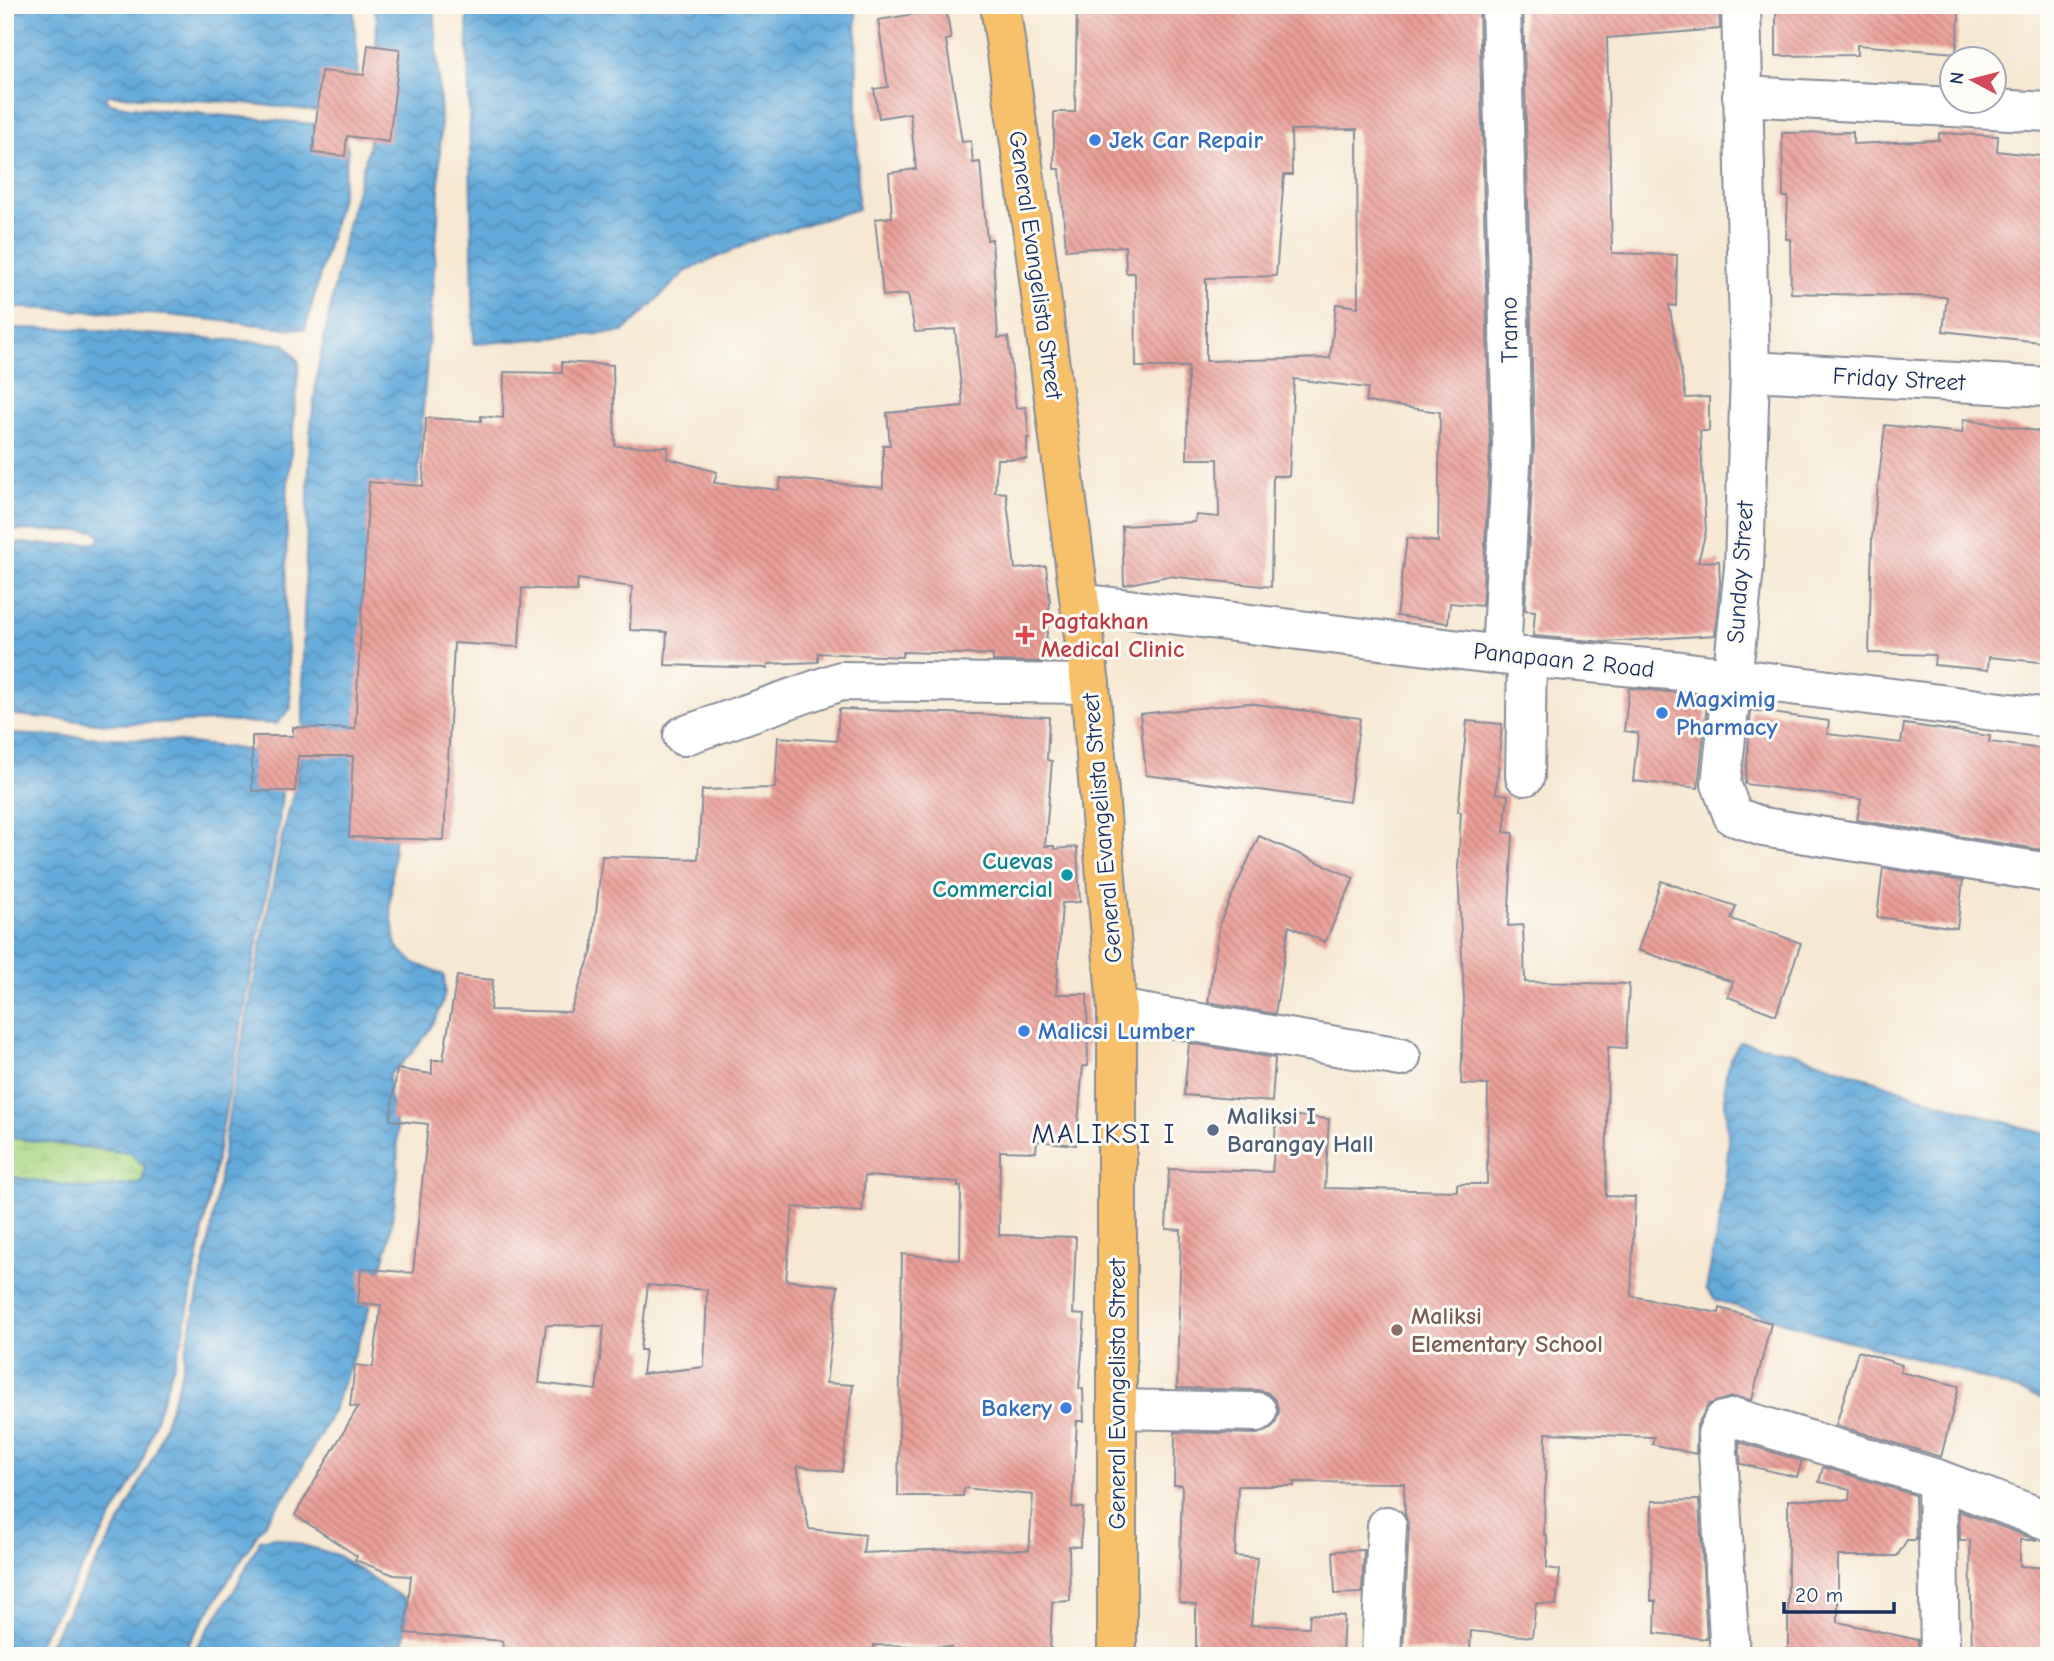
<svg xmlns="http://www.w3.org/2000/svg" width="2054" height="1661" viewBox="0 0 2054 1661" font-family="'Comic Neue',sans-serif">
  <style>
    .wetland { fill: url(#wetland-marsh); stroke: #628472; stroke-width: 2 }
    .water { fill: url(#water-waves); stroke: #406c9c; stroke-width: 2 }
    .building { fill: url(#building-back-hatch); fill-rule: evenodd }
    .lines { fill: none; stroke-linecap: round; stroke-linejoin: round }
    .minor-casing { stroke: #888c98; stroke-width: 42 }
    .major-casing { stroke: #888c98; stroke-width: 42 }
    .minor { stroke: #fff; stroke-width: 38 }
    .major { stroke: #f7c06b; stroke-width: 38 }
    .shop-dot { fill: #3f7fe0; stroke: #fdfcf7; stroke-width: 2.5 }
    .health-dot { fill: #e0444e; stroke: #fdfcf7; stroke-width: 2.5 }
    .culture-dot { fill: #0f9aa8; stroke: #fdfcf7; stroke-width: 2.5 }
    .service-dot { fill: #5c6f8a; stroke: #fdfcf7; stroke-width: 2.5 }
    .education-dot { fill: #8d6e63; stroke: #fdfcf7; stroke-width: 2.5 }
    .labels { text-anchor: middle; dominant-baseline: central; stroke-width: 6; stroke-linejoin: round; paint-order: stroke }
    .shop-label { font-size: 24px; font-weight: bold; fill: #366cbe; stroke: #fdfcf7; text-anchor: start }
    .street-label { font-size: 24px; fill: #1b2f5e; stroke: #fdfcf7 }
    .health-label { font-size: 24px; font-weight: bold; fill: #be3a42; stroke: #fdfcf7; text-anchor: start }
    .culture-label { font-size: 24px; font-weight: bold; fill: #0d838f; stroke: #fdfcf7; text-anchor: end }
    .service-label { font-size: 24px; font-weight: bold; fill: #4e5e75; stroke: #fdfcf7; text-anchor: start }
    .education-label { font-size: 24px; font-weight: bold; fill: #785e54; stroke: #fdfcf7; text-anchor: start }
    .quarter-label { font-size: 28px; letter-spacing: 2px; fill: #1b2f5e; stroke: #fdfcf7 }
  </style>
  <defs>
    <pattern id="wetland-marsh" width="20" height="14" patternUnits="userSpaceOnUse" patternTransform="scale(1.75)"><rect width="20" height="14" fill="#aad885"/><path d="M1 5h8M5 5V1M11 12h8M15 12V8" fill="none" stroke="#92ba75"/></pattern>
    <pattern id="water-waves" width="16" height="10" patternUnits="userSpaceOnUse" patternTransform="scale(1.75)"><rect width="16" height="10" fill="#64aada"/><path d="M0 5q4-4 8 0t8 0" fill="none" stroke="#528bb4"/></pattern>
    <pattern id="building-back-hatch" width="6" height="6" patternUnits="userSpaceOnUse" patternTransform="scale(1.75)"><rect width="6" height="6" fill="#ea9f97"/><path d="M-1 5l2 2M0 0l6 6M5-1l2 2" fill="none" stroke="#bd827e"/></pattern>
  </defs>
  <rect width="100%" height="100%" fill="#fdfcf7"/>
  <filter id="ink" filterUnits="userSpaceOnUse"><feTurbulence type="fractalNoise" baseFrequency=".0143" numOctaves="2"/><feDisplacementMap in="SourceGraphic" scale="14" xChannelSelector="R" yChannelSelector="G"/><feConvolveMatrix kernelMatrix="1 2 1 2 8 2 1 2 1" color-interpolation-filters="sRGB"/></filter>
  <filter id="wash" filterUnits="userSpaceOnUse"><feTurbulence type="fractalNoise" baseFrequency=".00686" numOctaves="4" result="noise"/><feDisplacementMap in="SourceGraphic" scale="28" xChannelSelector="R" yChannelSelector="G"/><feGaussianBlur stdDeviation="1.57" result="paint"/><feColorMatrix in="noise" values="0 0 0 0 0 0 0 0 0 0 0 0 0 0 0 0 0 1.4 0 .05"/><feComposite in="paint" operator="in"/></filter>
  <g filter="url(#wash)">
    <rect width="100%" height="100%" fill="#f6e8d2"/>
    <!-- wetland -->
    <path class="wetland" d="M 5,1137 L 130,1153 L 145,1166 L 143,1183 L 90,1189 L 5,1176 Z"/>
    <!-- water -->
    <g class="water">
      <path d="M 5,5 L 353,5 L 358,68 L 355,102 L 344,114 L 244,103 L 108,95 L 105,99 L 109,103 L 130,107 L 336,126 L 343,134 L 348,150 L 341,197 L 305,330 L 168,315 L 5,307 Z"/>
      <path d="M 373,5 L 434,5 L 441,119 L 438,218 L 422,423 L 390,906 L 396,946 L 414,963 L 444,975 C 444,982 446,991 444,997 C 436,1028 412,1055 389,1075 L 389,1095 L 397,1130 L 398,1171 L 395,1199 L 388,1246 L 362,1332 L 333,1411 L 291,1488 L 259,1531 L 181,1656 L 42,1656 L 123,1517 L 156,1451 L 180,1378 L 210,1237 L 232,1095 L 282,837 L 296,782 L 303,741 L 303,647 L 310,434 L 318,368 L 347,226 L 368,149 L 375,94 L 377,18 Z"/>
      <path d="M 467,5 L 856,5 L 858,209 L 760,238 L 686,271 L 623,332 L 474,344 Z"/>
      <path d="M 5,328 L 76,329 L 285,344 L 299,362 L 287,495 L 286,615 L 291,708 L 276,724 L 221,721 L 110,724 L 5,714 L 5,542 L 49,545 L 97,543 L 101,536 L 95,531 L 5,530 Z"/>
      <path d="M 5,734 L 162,740 L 226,747 L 259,752 L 278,765 L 282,795 L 278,831 L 183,1337 L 139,1471 L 31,1656 L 5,1656 L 5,1176 L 90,1189 L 142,1183 L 145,1167 L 130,1153 L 5,1137 Z"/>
      <path d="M 1740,1042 L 1793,1052 L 1930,1100 L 2049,1135 L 2049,1401 L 1935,1363 L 1826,1335 L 1716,1300 L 1706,1289 C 1715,1244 1725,1197 1728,1151 C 1730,1111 1713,1078 1740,1042 Z"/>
      <path d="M 275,1537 L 337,1555 L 404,1599 L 409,1607 L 401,1656 L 190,1656 L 234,1591 L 260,1540 Z"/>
    </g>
    <g id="blocks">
      <!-- building -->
      <g class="building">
        <path d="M 1077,5 L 1479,5 L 1490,446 L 1482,606 L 1450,603 L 1448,623 L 1397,616 L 1407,538 L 1438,542 L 1440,412 L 1366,402 L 1368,388 L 1294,379 L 1289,476 L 1273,476 L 1271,587 L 1168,576 L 1124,585 L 1122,526 L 1195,522 L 1196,515 L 1219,517 L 1218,459 L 1187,459 L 1188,367 L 1136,367 L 1135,273 L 1126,273 L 1125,246 L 1066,250 L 1060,169 L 1054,169 L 1054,112 L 1075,112 ZM 1357,129 L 1358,307 L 1336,304 L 1330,358 L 1206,361 L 1206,278 L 1276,276 L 1284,175 L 1292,175 L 1291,130 Z"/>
        <path d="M 1523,5 L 1719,5 L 1720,29 L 1607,38 L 1612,253 L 1677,255 L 1676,306 L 1669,305 L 1686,398 L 1709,397 L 1709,431 L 1700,431 L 1706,531 L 1698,562 L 1719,561 L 1720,583 L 1715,635 L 1604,642 L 1533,636 L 1535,611 L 1525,610 L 1534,445 Z"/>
        <path d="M 1776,5 L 1960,5 L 1956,53 L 1857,45 L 1857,55 L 1776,56 Z"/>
        <path d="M 946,9 L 951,39 L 946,40 L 962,142 L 971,141 L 973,163 L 980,162 L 987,240 L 992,239 L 998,338 L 1008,337 L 1016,408 L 1026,407 L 1029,438 L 1027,438 L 1027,459 L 997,459 L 995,492 L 1006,493 L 1015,569 L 1046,566 L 1050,602 L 1044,662 L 993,661 L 993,655 L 903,652 L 902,657 L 818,653 L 818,662 L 768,664 L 768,668 L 665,665 L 667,632 L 630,630 L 632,587 L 578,579 L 577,591 L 522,588 L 519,647 L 454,643 L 444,840 L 349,837 L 353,756 L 298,756 L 295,791 L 252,791 L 252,736 L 293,736 L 293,727 L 355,729 L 369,482 L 423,486 L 426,418 L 481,421 L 481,416 L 503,418 L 504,372 L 562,373 L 562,362 L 613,365 L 615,446 L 668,447 L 667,458 L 717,472 L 714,483 L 779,490 L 781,478 L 883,488 L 883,445 L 890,445 L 887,413 L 963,406 L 955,329 L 915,332 L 908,294 L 883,296 L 875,219 L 892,217 L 889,173 L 916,169 L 910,113 L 879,118 L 874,89 L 888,87 L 878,20 Z"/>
        <path d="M 368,45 L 400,49 L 389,142 L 347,136 L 345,156 L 313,153 L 321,71 L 364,75 Z"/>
        <path d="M 1853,132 L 1853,144 L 1939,140 L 1939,133 L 1998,136 L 1997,151 L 2049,157 L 2049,343 L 1943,331 L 1947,297 L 1791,293 L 1790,239 L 1786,239 L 1788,197 L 1783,197 L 1782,133 Z"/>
        <path d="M 1964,419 L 2049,433 L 2049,663 L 1989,657 L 1988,670 L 1934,665 L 1935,655 L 1869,653 L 1872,538 L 1885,425 L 1962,433 Z"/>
        <path d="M 1629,688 L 1700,695 L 1699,703 L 1707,704 L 1698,788 L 1633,781 L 1638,733 L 1624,731 Z"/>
        <path d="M 1248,703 L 1360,718 L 1349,802 L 1146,775 L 1140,714 Z"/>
        <path d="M 839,709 L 1049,717 L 1047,760 L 1052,761 L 1045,846 L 1054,846 L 1054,849 L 1077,847 L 1080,902 L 1062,903 L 1056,994 L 1087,994 L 1088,1066 L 1083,1066 L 1076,1145 L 1037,1141 L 1036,1152 L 1000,1151 L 999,1235 L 1076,1237 L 1073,1314 L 1085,1315 L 1079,1389 L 1083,1389 L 1084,1421 L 1077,1421 L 1072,1507 L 1083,1508 L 1080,1547 L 1069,1546 L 1070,1601 L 1052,1602 L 1050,1656 L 950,1656 L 951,1647 L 874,1645 L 873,1656 L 669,1656 L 609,1651 L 609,1656 L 502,1656 L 503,1641 L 405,1633 L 411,1576 L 394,1575 L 355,1560 L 357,1556 L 295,1515 L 358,1407 L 350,1406 L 355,1365 L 373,1367 L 381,1305 L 358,1303 L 361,1268 L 413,1273 L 428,1124 L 390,1120 L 397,1069 L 432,1074 L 432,1060 L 443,1060 L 457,976 L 493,980 L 490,1010 L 570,1012 L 592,951 L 602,856 L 698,859 L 702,790 L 775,788 L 778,737 L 837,741 ZM 865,1176 L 958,1182 L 958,1187 L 961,1187 L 960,1260 L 902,1254 L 898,1496 L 963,1496 L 964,1488 L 1033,1495 L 1029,1550 L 952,1549 L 863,1553 L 865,1535 L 809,1529 L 797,1466 L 842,1472 L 853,1385 L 826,1383 L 838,1286 L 786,1280 L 793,1207 L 862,1212 ZM 648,1285 L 707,1290 L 704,1367 L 642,1374 L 645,1350 L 640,1350 ZM 546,1325 L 604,1326 L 596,1390 L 539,1383 Z"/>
        <path d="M 1751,710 L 1829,721 L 1827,734 L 1901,743 L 1904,724 L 1990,736 L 1989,742 L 2049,750 L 2049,851 L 1857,820 L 1861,799 L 1745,784 Z"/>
        <path d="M 1467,721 L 1502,724 L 1496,793 L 1508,795 L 1504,832 L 1513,833 L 1508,926 L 1523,925 L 1525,982 L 1629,984 L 1626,1048 L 1608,1047 L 1606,1196 L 1635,1197 L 1631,1296 L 1719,1313 L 1720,1308 L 1771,1323 L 1752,1400 L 1732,1397 L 1709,1404 L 1697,1425 L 1696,1454 L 1652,1444 L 1654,1437 L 1546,1433 L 1544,1535 L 1547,1535 L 1547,1568 L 1560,1570 L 1556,1605 L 1536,1603 L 1532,1637 L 1471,1631 L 1470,1651 L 1403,1650 L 1409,1527 L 1405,1514 L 1404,1483 L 1294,1482 L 1294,1486 L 1238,1486 L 1235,1556 L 1257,1558 L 1251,1625 L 1309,1627 L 1310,1614 L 1344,1616 L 1342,1656 L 1196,1656 L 1196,1605 L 1179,1602 L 1182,1485 L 1174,1485 L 1175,1432 L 1257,1434 L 1267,1431 L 1275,1424 L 1279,1412 L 1276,1401 L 1268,1393 L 1258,1390 L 1177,1388 L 1181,1230 L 1166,1229 L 1169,1169 L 1272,1172 L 1277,1114 L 1329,1119 L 1325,1188 L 1457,1191 L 1457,1184 L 1487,1184 L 1488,1085 L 1461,1084 L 1464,1000 L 1458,869 L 1461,812 L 1458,812 Z"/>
        <path d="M 1259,836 L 1354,878 L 1325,942 L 1289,926 L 1275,1014 L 1208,1002 L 1220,922 Z"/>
        <path d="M 1883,868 L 1963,881 L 1957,928 L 1877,917 Z"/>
        <path d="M 1661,881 L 1736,906 L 1731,919 L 1801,943 L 1776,1015 L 1728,997 L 1733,982 L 1638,950 Z"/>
        <path d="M 1189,1043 L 1275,1058 L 1272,1102 L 1184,1095 Z"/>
        <path d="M 1858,1351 L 1902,1365 L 1900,1372 L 1959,1386 L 1941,1457 L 1836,1425 Z"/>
        <path d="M 1739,1442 L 1802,1461 L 1797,1477 L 1741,1464 Z"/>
        <path d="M 1823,1467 L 1915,1495 L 1916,1540 L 1907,1540 L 1897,1556 L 1838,1556 L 1838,1622 L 1918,1640 L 1918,1656 L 1788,1656 L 1788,1500 L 1849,1500 L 1850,1489 L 1819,1482 Z"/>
        <path d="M 1699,1500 L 1707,1639 L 1655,1633 L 1656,1601 L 1651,1601 L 1652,1501 Z"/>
        <path d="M 1959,1511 L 2037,1540 L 2020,1540 L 2020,1566 L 2049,1568 L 2049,1656 L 1972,1656 L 1970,1540 L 1960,1540 Z"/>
        <path d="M 1364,1550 L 1362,1593 L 1335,1594 L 1333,1551 Z"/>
      </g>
    </g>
  </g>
  <g filter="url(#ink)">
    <use href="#blocks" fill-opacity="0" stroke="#888c98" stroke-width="2"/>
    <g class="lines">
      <defs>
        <g id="minor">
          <path d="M 1501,5 L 1512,446 L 1501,655"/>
          <path d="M 1741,5 L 1750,371 L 1744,568 L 1721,784 L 1733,816 L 1763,827 L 2049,873"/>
          <path d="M 1742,96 L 2049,112"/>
          <path d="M 1750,371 L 2049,387"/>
          <path d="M 1080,603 L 1501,655 L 1681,671 L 2049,718"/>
          <path d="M 683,736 L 841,681 L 1090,684"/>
          <path d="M 1525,776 L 1527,657"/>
          <path d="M 1117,1009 L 1401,1057"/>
          <path d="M 1117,1409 L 1257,1412"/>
          <path d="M 1937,1479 L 1940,1656"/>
          <path d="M 1381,1656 L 1387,1526"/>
          <path d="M 1730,1656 L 1717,1434 L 1723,1421 L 1736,1418 L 1937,1479 L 2049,1521"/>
        </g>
        <path id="major" d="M 1000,5 L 1036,255 L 1090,684 L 1117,1009 L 1117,1656"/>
      </defs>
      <!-- minor casing -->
      <use href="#minor" class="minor-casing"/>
      <!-- major casing -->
      <use href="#major" class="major-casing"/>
      <!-- minor -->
      <use href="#minor" class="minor"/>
      <!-- major -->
      <use href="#major" class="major"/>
    </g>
  </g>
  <!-- markers -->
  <g class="shop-dot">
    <circle cx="1095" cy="140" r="7"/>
    <circle cx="1662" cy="713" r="7"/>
    <circle cx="1024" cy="1031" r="7"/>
    <circle cx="1066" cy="1408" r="7"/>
  </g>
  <path class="health-dot" d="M1021.5 624.5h7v7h7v7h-7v7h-7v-7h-7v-7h7z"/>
  <circle class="culture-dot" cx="1067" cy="875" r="7"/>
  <circle class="service-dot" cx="1213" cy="1130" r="7"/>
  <circle class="education-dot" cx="1397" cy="1330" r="7"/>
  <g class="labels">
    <!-- shop labels -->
    <g class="shop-label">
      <text x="1109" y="140">Jek Car Repair</text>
      <text x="1676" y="699">Magximig<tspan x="1676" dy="28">Pharmacy</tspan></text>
      <text x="1038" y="1031">Malicsi Lumber</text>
      <text x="1052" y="1408" text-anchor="end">Bakery</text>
    </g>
    <!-- street labels -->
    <g class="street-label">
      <text transform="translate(1036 265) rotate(82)">General Evangelista Street</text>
      <text transform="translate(1509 330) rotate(-91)">Tramo</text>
      <text transform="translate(1899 379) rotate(3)">Friday Street</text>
      <text transform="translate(1740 572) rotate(-86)">Sunday Street</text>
      <text transform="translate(1564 660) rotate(6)">Panapaan 2 Road</text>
      <text transform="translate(1102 828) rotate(-95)">General Evangelista Street</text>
      <text transform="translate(1117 1394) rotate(-90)">General Evangelista Street</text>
    </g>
    <!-- health labels -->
    <g class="health-label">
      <text x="1041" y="621">Pagtakhan<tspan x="1041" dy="28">Medical Clinic</tspan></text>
    </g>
    <!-- culture labels -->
    <g class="culture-label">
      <text x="1053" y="861">Cuevas<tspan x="1053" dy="28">Commercial</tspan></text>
    </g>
    <!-- service labels -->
    <g class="service-label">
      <text x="1227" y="1116">Maliksi I<tspan x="1227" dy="28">Barangay Hall</tspan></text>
    </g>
    <!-- education labels -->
    <g class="education-label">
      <text x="1411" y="1316">Maliksi<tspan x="1411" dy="28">Elementary School</tspan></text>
    </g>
    <!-- quarter labels -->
    <g class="quarter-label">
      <text x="1104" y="1134">MALIKSI I</text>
    </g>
  </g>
  <!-- margin -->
  <rect width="2054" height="1661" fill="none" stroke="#fdfcf7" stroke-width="28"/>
  <!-- north arrow -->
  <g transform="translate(1973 80) rotate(277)"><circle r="33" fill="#fdfcf7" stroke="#a3aaba" stroke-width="2"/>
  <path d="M0-5L12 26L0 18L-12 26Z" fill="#d1495b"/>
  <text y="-10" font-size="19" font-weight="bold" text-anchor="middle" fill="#1b2f5e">N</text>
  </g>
  <!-- scale -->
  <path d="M1784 1602v10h110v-10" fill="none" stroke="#1b2f5e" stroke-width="3.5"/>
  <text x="1795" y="1602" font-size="21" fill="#1b2f5e" stroke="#fdfcf7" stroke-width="5" paint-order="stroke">20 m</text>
</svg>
